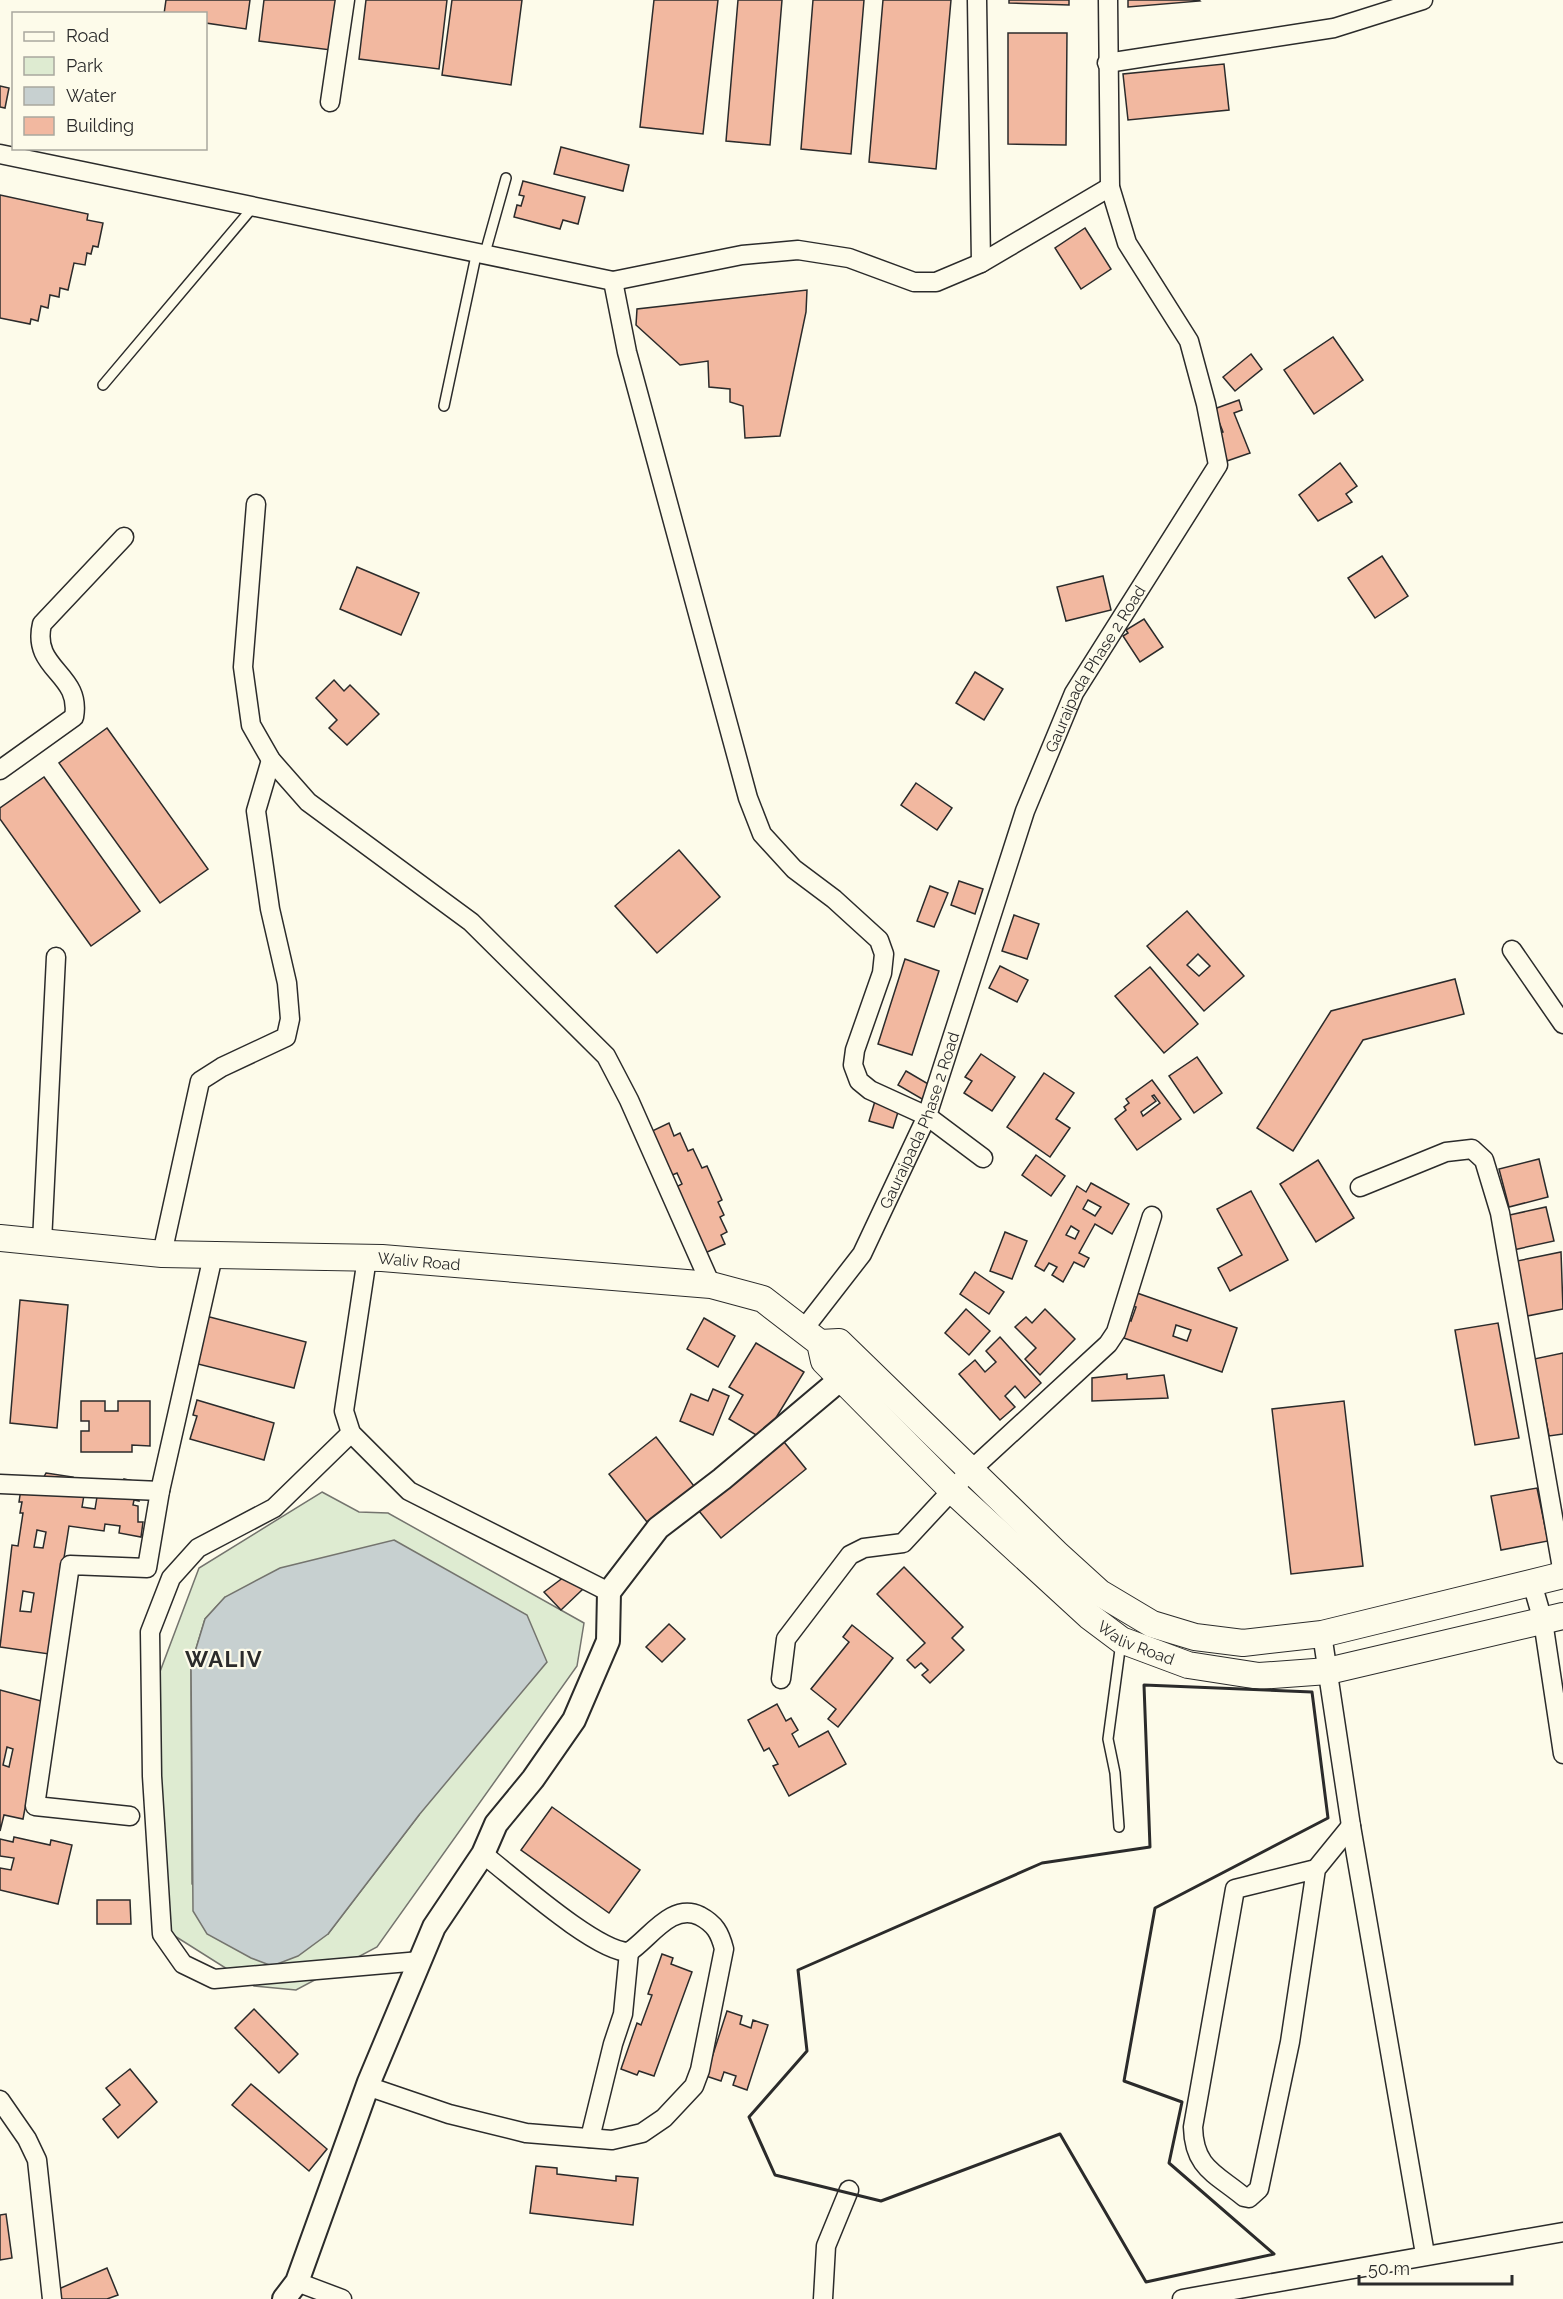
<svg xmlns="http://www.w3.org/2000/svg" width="1563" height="2299" viewBox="0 0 1563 2299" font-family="Raleway,sans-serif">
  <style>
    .green { fill: #deebd1; stroke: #74746e; stroke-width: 1.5; fill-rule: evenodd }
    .water { fill: #c7d0d0; stroke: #74746e; stroke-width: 1.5 }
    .building { fill: #f2b8a0; stroke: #2b2b2b; stroke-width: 1.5; fill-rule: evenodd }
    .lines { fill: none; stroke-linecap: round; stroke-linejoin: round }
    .service-casing { stroke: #2b2b2b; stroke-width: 12 }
    .minor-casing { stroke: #2b2b2b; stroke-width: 21 }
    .tertiary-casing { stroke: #2b2b2b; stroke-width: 26 }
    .secondary-casing { stroke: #2b2b2b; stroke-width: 28 }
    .service { stroke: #fdfbea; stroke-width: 9 }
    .minor { stroke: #fdfbea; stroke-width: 18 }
    .tertiary { stroke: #fdfbea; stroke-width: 22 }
    .secondary { stroke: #fdfbea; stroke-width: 26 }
    .wall { stroke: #2b2b2b; stroke-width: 3 }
    .labels { text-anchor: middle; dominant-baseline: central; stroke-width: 4.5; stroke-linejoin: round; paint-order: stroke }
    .street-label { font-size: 16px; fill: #2b2b2b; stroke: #fdfbea }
    .district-label { font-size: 22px; font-weight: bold; letter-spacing: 1.5px; fill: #2b2b2b; stroke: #fdfbea }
  </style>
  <rect width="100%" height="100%" fill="#fdfbea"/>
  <!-- green -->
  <path class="green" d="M 322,1492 L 359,1512 L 388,1513 L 584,1623 L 577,1666 L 377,1947 L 296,1990 L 254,1986 L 170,1933 L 159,1830 L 158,1677 L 199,1568 ZM 225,1597 L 419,1815 L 328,1934 L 192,1884 L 191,1665 L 205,1619 Z"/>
  <!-- water -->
  <path class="water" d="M 394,1540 L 527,1615 L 547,1662 L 419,1815 L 328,1934 L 298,1956 L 272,1966 L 251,1958 L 207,1934 L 193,1911 L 191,1665 L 205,1619 L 225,1597 L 280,1568 Z"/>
  <!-- building -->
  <g class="building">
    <path d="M 166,0 L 250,0 L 246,29 L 206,23 L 206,14 L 164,14 Z"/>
    <path d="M 264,0 L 337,0 L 331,50 L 259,41 Z"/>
    <path d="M 366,0 L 447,0 L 439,69 L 359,59 Z"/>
    <path d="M 452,0 L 522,0 L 511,85 L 442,75 Z"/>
    <path d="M 654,0 L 718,0 L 703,134 L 640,127 Z"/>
    <path d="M 738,0 L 782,0 L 770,145 L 726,141 Z"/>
    <path d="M 813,0 L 864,0 L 851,154 L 801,149 Z"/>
    <path d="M 883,0 L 951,0 L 936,169 L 869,162 Z"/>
    <path d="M 1009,0 L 1069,0 L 1069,5 L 1009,3 Z"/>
    <path d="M 1128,0 L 1199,0 L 1200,1 L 1128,7 Z"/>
    <path d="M 1008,33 L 1067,33 L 1066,145 L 1008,144 Z"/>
    <path d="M 1224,64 L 1229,110 L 1128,120 L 1123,74 Z"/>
    <path d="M 0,86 L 9,88 L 5,108 L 0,107 Z"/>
    <path d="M 561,147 L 629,165 L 623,191 L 554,174 Z"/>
    <path d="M 523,181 L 585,197 L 578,224 L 563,220 L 560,229 L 514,217 L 517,205 L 521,206 L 524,196 L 519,195 Z"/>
    <path d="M 0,195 L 88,214 L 87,220 L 103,223 L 98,247 L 93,246 L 91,254 L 87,253 L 85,265 L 74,263 L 68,290 L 60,288 L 59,297 L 50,295 L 48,308 L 41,306 L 38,321 L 31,319 L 30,324 L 0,318 Z"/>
    <path d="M 1085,228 L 1111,269 L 1081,289 L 1055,248 Z"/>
    <path d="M 807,290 L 806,312 L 780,436 L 745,438 L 743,406 L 730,402 L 730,389 L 709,387 L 708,361 L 680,365 L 636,325 L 637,309 Z"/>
    <path d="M 1333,337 L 1363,380 L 1314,414 L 1284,370 Z"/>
    <path d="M 1251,354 L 1262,369 L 1235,391 L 1223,377 Z"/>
    <path d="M 1239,400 L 1242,410 L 1234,413 L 1250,453 L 1227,461 L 1219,433 L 1223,432 L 1214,409 Z"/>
    <path d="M 1340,463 L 1357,486 L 1346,494 L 1352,502 L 1318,521 L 1299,495 Z"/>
    <path d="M 1382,556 L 1408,596 L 1375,618 L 1348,578 Z"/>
    <path d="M 357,567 L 419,593 L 401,635 L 340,609 Z"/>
    <path d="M 1103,576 L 1111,610 L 1066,621 L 1057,587 Z"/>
    <path d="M 1144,619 L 1163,647 L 1140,662 L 1123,636 L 1128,633 L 1126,630 Z"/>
    <path d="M 975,672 L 1003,689 L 984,720 L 956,703 Z"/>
    <path d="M 334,680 L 344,691 L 350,685 L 379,714 L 347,745 L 329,728 L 337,720 L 316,698 Z"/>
    <path d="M 107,728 L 208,869 L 160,903 L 59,763 Z"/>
    <path d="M 44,777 L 140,911 L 91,946 L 0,819 L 0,808 Z"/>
    <path d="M 916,783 L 952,808 L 937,830 L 901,805 Z"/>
    <path d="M 679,850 L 720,897 L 657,953 L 615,906 Z"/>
    <path d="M 959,881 L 983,889 L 975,914 L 951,905 Z"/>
    <path d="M 930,886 L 948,893 L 934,927 L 917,921 Z"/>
    <path d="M 1187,911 L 1244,976 L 1204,1011 L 1147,946 ZM 1198,954 L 1210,966 L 1199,976 L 1187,965 Z"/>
    <path d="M 1014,915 L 1039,924 L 1027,959 L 1002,951 Z"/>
    <path d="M 905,959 L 939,971 L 912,1055 L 878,1044 Z"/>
    <path d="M 1000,966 L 1028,980 L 1017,1002 L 989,988 Z"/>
    <path d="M 1150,967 L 1198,1024 L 1164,1053 L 1115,996 Z"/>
    <path d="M 1455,979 L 1464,1014 L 1363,1040 L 1293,1151 L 1257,1128 L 1331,1011 Z"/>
    <path d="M 981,1054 L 1015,1077 L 992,1111 L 964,1093 L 972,1081 L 965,1077 Z"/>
    <path d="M 1197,1057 L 1222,1093 L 1194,1113 L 1169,1076 Z"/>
    <path d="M 906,1071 L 930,1085 L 922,1099 L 898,1085 Z"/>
    <path d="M 1044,1073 L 1074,1093 L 1056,1119 L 1070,1128 L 1050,1157 L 1007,1127 Z"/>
    <path d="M 1152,1080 L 1181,1119 L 1137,1150 L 1115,1119 L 1126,1110 L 1124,1107 L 1129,1103 L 1126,1099 ZM 1154,1095 L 1160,1103 L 1143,1116 L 1141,1112 L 1156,1101 L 1152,1096 Z"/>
    <path d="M 875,1101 L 899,1109 L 893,1128 L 869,1121 Z"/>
    <path d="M 669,1123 L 674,1136 L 680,1133 L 688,1151 L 693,1149 L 702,1168 L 707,1166 L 722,1200 L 718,1202 L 724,1215 L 720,1217 L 727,1232 L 721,1235 L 725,1244 L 705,1253 L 676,1187 L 682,1184 L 677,1173 L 670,1176 L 650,1132 Z"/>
    <path d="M 1036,1155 L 1065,1176 L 1051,1196 L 1022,1175 Z"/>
    <path d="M 1539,1159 L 1548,1197 L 1509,1207 L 1499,1169 Z"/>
    <path d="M 1318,1160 L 1354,1218 L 1316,1242 L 1280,1184 Z"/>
    <path d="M 1091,1183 L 1129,1204 L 1112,1234 L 1095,1224 L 1079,1253 L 1089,1258 L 1084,1267 L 1074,1262 L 1063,1282 L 1052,1275 L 1057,1267 L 1049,1263 L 1044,1271 L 1035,1266 L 1077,1186 L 1086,1192 ZM 1088,1200 L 1101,1207 L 1095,1216 L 1083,1209 ZM 1071,1226 L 1079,1231 L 1075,1239 L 1066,1235 Z"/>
    <path d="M 1251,1191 L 1288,1260 L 1230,1291 L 1218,1268 L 1242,1255 L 1217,1209 Z"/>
    <path d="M 1546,1207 L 1554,1241 L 1513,1250 L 1505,1216 Z"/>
    <path d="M 1005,1232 L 1027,1241 L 1012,1279 L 990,1271 Z"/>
    <path d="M 1561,1252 L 1563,1309 L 1527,1316 L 1517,1261 Z"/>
    <path d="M 975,1272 L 1004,1292 L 989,1314 L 960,1294 Z"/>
    <path d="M 1137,1293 L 1237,1328 L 1222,1372 L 1121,1337 L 1128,1319 L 1131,1321 L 1136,1307 L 1132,1306 ZM 1176,1325 L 1191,1330 L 1187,1341 L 1173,1336 Z"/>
    <path d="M 20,1300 L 68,1305 L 57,1428 L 10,1423 Z"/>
    <path d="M 966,1309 L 990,1331 L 969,1355 L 945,1333 Z"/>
    <path d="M 1045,1309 L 1075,1339 L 1040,1375 L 1025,1359 L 1036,1348 L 1015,1327 L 1026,1317 L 1032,1323 Z"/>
    <path d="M 202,1315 L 306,1342 L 294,1388 L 190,1362 Z"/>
    <path d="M 704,1318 L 735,1336 L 718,1367 L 687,1349 Z"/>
    <path d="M 1498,1323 L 1519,1438 L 1475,1445 L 1455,1330 Z"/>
    <path d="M 1000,1337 L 1041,1383 L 1025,1398 L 1015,1386 L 1005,1396 L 1015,1407 L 1000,1420 L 959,1374 L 975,1360 L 985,1372 L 996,1362 L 986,1351 Z"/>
    <path d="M 756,1343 L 804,1372 L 763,1439 L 729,1419 L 743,1395 L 729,1387 Z"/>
    <path d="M 1563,1353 L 1563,1434 L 1549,1436 L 1534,1359 Z"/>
    <path d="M 1127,1374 L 1127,1379 L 1164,1375 L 1168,1398 L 1092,1401 L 1092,1378 Z"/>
    <path d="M 713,1389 L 729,1396 L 713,1435 L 680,1421 L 691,1394 L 708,1401 Z"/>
    <path d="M 197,1400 L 274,1423 L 264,1460 L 190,1439 L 197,1416 L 193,1415 Z"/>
    <path d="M 81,1401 L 105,1401 L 105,1411 L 118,1411 L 118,1401 L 150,1401 L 150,1446 L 132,1445 L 132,1452 L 81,1452 L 81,1431 L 89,1431 L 89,1421 L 81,1421 Z"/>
    <path d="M 1344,1401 L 1363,1566 L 1291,1574 L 1272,1409 Z"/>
    <path d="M 656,1437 L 694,1486 L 647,1522 L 609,1474 Z"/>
    <path d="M 780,1437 L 806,1469 L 721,1538 L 695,1506 Z"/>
    <path d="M 46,1473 L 73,1477 L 71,1486 L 123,1487 L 124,1479 L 138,1482 L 139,1501 L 134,1500 L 133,1505 L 138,1506 L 138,1522 L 143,1522 L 141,1537 L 119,1533 L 120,1526 L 105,1524 L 104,1531 L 69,1526 L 49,1654 L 0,1647 L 12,1545 L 18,1546 L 23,1513 L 20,1513 L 22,1502 L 19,1502 L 22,1482 L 40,1484 ZM 84,1495 L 97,1497 L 95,1509 L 82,1507 ZM 37,1530 L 46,1532 L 43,1548 L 34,1547 ZM 23,1591 L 34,1593 L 31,1612 L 20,1611 Z"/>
    <path d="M 1537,1488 L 1548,1541 L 1501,1550 L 1491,1496 Z"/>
    <path d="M 904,1567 L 963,1627 L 952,1638 L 964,1650 L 930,1683 L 922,1675 L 928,1670 L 921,1663 L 915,1668 L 907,1660 L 925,1643 L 877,1594 Z"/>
    <path d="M 568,1574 L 583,1589 L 561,1610 L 544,1592 Z"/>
    <path d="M 669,1624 L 685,1639 L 662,1662 L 646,1647 Z"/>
    <path d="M 852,1625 L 893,1658 L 838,1727 L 828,1719 L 836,1709 L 811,1689 L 849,1642 L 843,1637 Z"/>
    <path d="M 0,1690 L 45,1702 L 23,1819 L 4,1815 L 0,1831 ZM 7,1747 L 13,1749 L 9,1767 L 3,1765 Z"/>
    <path d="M 777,1704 L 786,1721 L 791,1718 L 798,1730 L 792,1734 L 799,1747 L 828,1731 L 846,1764 L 789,1796 L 773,1766 L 778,1764 L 769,1748 L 764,1751 L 748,1720 Z"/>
    <path d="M 552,1807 L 640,1870 L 609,1913 L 521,1850 Z"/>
    <path d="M 14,1837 L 50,1845 L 51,1840 L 72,1845 L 58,1904 L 0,1890 L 0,1868 L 11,1870 L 14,1858 L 0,1856 L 0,1839 L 13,1842 Z"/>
    <path d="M 97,1900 L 130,1900 L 131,1924 L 97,1924 Z"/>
    <path d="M 662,1954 L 673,1958 L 671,1964 L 692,1972 L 654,2076 L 639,2071 L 637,2075 L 621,2069 L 637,2023 L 641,2025 L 652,1995 L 648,1994 Z"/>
    <path d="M 254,2009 L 298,2054 L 279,2073 L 235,2028 Z"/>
    <path d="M 727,2011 L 742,2016 L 740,2024 L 751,2028 L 753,2020 L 768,2025 L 747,2090 L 733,2085 L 736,2076 L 724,2072 L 721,2081 L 706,2076 Z"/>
    <path d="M 130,2069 L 157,2102 L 118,2138 L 103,2119 L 120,2105 L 106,2088 Z"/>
    <path d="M 251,2084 L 327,2149 L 309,2171 L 232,2105 Z"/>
    <path d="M 536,2166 L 557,2168 L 557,2174 L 616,2181 L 616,2176 L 638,2178 L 633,2225 L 530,2213 Z"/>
    <path d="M 6,2214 L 12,2258 L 0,2260 L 0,2215 Z"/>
    <path d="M 107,2268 L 118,2295 L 107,2299 L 57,2299 L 54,2291 Z"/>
  </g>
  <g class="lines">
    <defs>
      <g id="service">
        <path d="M 485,253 L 506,178"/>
        <path d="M 103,385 L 254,206"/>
        <path d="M 444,406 L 477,251"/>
        <path d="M 1119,1827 L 1115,1773 L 1108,1739 L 1121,1642"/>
      </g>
      <g id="minor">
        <path d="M 977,0 L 981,263"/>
        <path d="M 1107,63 L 1334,28 L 1423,0"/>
        <path d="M 330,102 L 345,0"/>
        <path d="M 0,154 L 613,281 L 742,255 L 798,250 L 849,258 L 914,282 L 936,282 L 981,263 L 1110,187"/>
        <path d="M 613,281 L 627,352 L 748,798 L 762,834 L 794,869 L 834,899 L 879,940 L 884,954 L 882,973 L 855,1050 L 853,1065 L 859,1081 L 870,1090 L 927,1116 L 983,1158"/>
        <path d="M 256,504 L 243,667 L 251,725 L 271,760 L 308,802 L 471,922 L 606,1056 L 629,1100 L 711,1285"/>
        <path d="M 0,770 L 74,717 C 82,673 31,670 42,624 L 124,537"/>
        <path d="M 1512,950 L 1563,1024"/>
        <path d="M 1360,1187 L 1446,1152 L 1472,1149 L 1484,1160 L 1500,1213 L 1563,1574"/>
        <path d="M 42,1242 L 56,957"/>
        <path d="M 162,1254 L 200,1081 L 222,1067 L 286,1037 L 290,1019 L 287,983 L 270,909 L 256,811 L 271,760"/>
        <path d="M 367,1258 L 344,1411 L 351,1433 L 409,1491 L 609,1592"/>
        <path id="s1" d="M 803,1330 L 862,1254 L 927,1116 L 1025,811 L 1074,693 L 1218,465 L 1206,404 L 1189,341 L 1127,243 L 1110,187 L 1108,0"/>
        <path d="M 351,1433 L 274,1508 L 198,1548 L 171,1578 L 150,1632 L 152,1776 L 162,1934 L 183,1964 L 214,1979 L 420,1961"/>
        <path d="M 0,1484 L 160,1491"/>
        <path d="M 1532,1583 L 1543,1621 L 1563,1754"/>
        <path d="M 1322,1634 L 1351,1826 L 1425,2254"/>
        <path d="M 781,1679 L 786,1639 L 850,1555 L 864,1548 L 903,1543 L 970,1471 L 1108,1344 L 1116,1332 L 1152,1216"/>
        <path d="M 130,1816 L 35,1806 L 70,1565 L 147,1568 L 160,1491 L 213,1256"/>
        <path d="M 1316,1869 L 1290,2042 L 1259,2189 L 1249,2198 L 1244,2197 C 1215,2173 1194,2168 1193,2127 L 1235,1889 L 1316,1869 L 1351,1826"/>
        <path d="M 367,2086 L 449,2114 L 526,2133 L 612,2140 L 642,2133 L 664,2118 L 694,2086 L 700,2070 L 724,1949 C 720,1933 715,1924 700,1916 C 672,1902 650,1938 629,1952 C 596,1952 513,1877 483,1854"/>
        <path d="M 0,2100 L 27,2139 L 37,2160 L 52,2299"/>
        <path d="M 590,2138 L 613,2044 L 623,2014 L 629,1952"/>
        <path d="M 297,2282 L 342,2299"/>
        <path d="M 823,2299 L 826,2246 L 849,2190"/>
        <path d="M 1182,2299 L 1563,2232"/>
      </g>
      <path id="tertiary" d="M 284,2299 L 297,2282 L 369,2082 L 434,1927 L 483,1854 L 496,1824 L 533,1779 L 574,1720 L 608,1641 L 609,1592 L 658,1528 L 722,1479 L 855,1367"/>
      <g id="secondary">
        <path id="s2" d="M 0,1238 L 162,1254 L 382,1258 L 711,1285 L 763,1299 L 820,1343 L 824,1361 L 954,1492 L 1089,1616 L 1121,1640 L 1188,1665 L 1259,1676 L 1328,1671 L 1563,1616"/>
        <path d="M 820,1343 L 839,1342 L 1056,1553 L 1100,1593 L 1152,1624 L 1195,1637 L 1243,1643 L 1322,1634 L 1563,1575"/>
      </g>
    </defs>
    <!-- service casing -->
    <use href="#service" class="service-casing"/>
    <!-- minor casing -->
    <use href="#minor" class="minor-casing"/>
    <!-- tertiary casing -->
    <use href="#tertiary" class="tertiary-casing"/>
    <!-- secondary casing -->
    <use href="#secondary" class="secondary-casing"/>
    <!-- service -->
    <use href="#service" class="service"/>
    <!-- minor -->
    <use href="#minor" class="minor"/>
    <!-- tertiary -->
    <use href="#tertiary" class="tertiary"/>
    <!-- secondary -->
    <use href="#secondary" class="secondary"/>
    <!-- wall -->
    <path class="wall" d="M 1144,1685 L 1312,1692 L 1328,1818 L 1155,1908 L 1124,2081 L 1182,2102 L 1169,2163 L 1274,2254 L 1146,2282 L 1060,2134 L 881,2201 L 775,2175 L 749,2117 L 807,2051 L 798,1970 L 1042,1863 L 1150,1847 Z"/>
  </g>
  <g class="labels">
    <!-- street labels -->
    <g class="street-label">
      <text stroke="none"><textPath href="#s1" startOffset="728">Gauraipada Phase 2 Road</textPath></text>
      <text stroke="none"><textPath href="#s1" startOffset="242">Gauraipada Phase 2 Road</textPath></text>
      <text stroke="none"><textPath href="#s2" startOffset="420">Waliv Road</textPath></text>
      <text stroke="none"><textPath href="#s2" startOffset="1280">Waliv Road</textPath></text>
    </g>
    <!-- district labels -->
    <g class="district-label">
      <text x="224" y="1659">WALIV</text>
    </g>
  </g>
  <!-- legend -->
  <rect x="12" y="12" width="195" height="138" fill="#fdfbea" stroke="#a9a89e" stroke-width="1.5"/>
  <rect x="24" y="32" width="30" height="9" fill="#fdfbea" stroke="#a9a89e" stroke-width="1.5"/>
  <text x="66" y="42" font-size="18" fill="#2b2b2b">Road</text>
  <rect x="24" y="57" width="30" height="18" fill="#deebd1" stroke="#a9a89e" stroke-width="1.5"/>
  <text x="66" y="72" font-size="18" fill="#2b2b2b">Park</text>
  <rect x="24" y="87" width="30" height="18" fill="#c7d0d0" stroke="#a9a89e" stroke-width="1.5"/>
  <text x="66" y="102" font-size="18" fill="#2b2b2b">Water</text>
  <rect x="24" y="117" width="30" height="18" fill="#f2b8a0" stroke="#a9a89e" stroke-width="1.5"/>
  <text x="66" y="132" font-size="18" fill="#2b2b2b">Building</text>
  <!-- scale -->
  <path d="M1359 2275v9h153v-9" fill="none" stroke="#2b2b2b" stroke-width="3"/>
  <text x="1368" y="2275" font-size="18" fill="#2b2b2b" stroke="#fdfbea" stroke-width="4.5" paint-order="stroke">50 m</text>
</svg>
